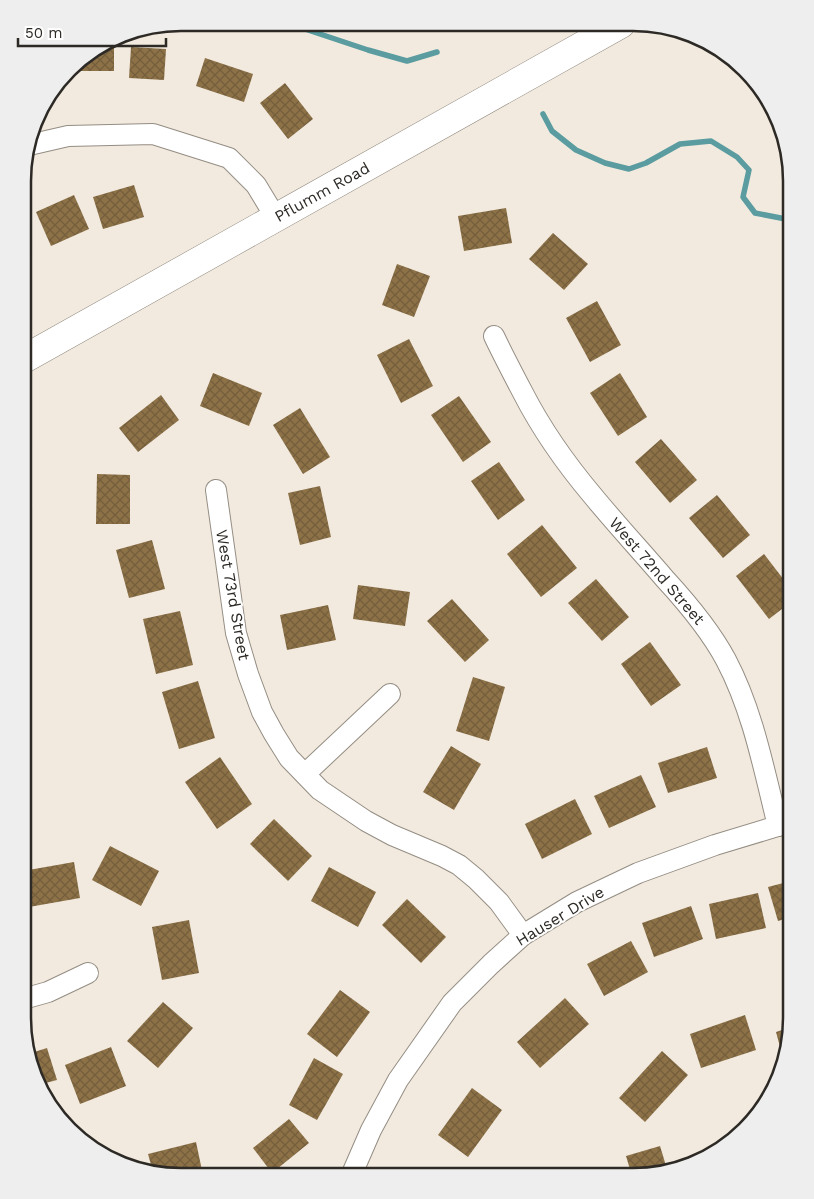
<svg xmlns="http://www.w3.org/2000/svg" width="814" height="1199" viewBox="0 0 814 1199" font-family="'Work Sans',sans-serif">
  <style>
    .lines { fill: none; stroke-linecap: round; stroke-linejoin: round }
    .stream { stroke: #5a9c9f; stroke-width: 5.5 }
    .building { fill: url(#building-cross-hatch) }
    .street-casing { stroke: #948d83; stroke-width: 22 }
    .secondary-casing { stroke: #948d83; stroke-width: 29 }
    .street { stroke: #fff; stroke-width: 20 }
    .secondary { stroke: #fff; stroke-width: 28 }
    .labels { text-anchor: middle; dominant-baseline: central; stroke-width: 4; stroke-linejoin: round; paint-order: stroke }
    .street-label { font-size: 16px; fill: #2d2a26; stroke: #fff }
    .rim { fill: none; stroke: #2d2a26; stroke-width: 2.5 }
  </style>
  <defs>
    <pattern id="building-cross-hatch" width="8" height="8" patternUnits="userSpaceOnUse" patternTransform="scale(1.25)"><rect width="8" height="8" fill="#8d7248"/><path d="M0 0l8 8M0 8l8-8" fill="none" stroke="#745e3c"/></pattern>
  </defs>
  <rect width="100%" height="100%" fill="#f2eadf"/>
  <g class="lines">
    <!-- stream -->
    <g class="stream">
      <path d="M 287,23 L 368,50 L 407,61 L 437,52"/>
      <path d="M 543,114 L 552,131 L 576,150 L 605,163 L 629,169 L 646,163 L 680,144 L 711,141 L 737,157 L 749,170 L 743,197 L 755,213 L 791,220"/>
    </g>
  </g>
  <!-- building -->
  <g class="building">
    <path d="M 114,41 L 114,71 L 69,71 L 77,62 Z"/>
    <path d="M 131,47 L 166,49 L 164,80 L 129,78 Z"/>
    <path d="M 205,58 L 253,74 L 244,102 L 196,86 Z"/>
    <path d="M 285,83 L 313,119 L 288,139 L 260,103 Z"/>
    <path d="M 134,185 L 144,217 L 103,229 L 93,197 Z"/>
    <path d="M 74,195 L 89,229 L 51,246 L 36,212 Z"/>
    <path d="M 506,208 L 512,243 L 464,251 L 458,216 Z"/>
    <path d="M 553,233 L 588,264 L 564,290 L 529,259 Z"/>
    <path d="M 397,264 L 430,276 L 414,317 L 382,305 Z"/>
    <path d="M 597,301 L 621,345 L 590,362 L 566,318 Z"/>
    <path d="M 409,339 L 433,386 L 401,403 L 377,355 Z"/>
    <path d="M 213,373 L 262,393 L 249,426 L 200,406 Z"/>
    <path d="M 620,373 L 647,417 L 618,436 L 590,393 Z"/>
    <path d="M 161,395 L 179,420 L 138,452 L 119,428 Z"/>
    <path d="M 459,396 L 491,442 L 463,462 L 431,415 Z"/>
    <path d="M 300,408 L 330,457 L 303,474 L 273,425 Z"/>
    <path d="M 661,439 L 697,480 L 670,503 L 635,462 Z"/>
    <path d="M 499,462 L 525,500 L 498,520 L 471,481 Z"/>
    <path d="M 97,474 L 130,475 L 130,524 L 96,524 Z"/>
    <path d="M 320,486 L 331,537 L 300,545 L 288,493 Z"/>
    <path d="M 717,495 L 750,535 L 723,558 L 689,518 Z"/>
    <path d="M 542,525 L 577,568 L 541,597 L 507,554 Z"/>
    <path d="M 152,540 L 165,589 L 129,598 L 116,550 Z"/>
    <path d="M 764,554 L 791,589 L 791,602 L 769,619 L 736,576 Z"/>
    <path d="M 596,579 L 629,617 L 602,641 L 568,603 Z"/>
    <path d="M 358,585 L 410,592 L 405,626 L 353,619 Z"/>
    <path d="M 452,599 L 489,640 L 465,662 L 427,621 Z"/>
    <path d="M 328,605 L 336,640 L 287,650 L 280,615 Z"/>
    <path d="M 180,611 L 193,665 L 156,674 L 143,619 Z"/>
    <path d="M 791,630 L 791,645 L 785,634 Z"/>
    <path d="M 650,642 L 681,685 L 651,706 L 621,664 Z"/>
    <path d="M 473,677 L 505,687 L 489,741 L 456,731 Z"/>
    <path d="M 198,681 L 215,738 L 179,749 L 162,692 Z"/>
    <path d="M 451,746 L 481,764 L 454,810 L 423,792 Z"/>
    <path d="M 707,747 L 717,778 L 668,793 L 658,763 Z"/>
    <path d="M 220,757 L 252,804 L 217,829 L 185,782 Z"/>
    <path d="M 641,775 L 656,807 L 609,828 L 594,796 Z"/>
    <path d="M 575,799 L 592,834 L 542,859 L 525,824 Z"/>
    <path d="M 274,819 L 312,856 L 288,881 L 250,844 Z"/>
    <path d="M 110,846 L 159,871 L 141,906 L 92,880 Z"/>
    <path d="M 74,862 L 80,898 L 29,907 L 23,871 Z"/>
    <path d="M 329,867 L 376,892 L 358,927 L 311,901 Z"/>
    <path d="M 791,881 L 791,917 L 778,921 L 768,887 Z"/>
    <path d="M 758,893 L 766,928 L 716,939 L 709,904 Z"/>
    <path d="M 407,899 L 446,937 L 421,963 L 382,925 Z"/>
    <path d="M 691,906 L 703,939 L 654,957 L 642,923 Z"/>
    <path d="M 189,920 L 199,973 L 162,980 L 152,927 Z"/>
    <path d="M 631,941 L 648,972 L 604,996 L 587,964 Z"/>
    <path d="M 340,990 L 370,1012 L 337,1057 L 307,1034 Z"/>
    <path d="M 565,998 L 589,1024 L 540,1068 L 517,1042 Z"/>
    <path d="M 163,1002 L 193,1028 L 158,1068 L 127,1041 Z"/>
    <path d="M 745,1015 L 756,1050 L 701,1068 L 690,1034 Z"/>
    <path d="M 791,1027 L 791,1028 L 782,1054 L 776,1032 Z"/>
    <path d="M 111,1047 L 126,1086 L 80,1104 L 65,1065 Z"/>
    <path d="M 47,1048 L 57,1080 L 38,1085 L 31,1053 Z"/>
    <path d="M 662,1051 L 688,1075 L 645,1122 L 619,1098 Z"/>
    <path d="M 314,1058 L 343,1074 L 317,1120 L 289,1105 Z"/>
    <path d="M 472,1088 L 502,1110 L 468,1157 L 438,1135 Z"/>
    <path d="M 289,1119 L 309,1143 L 272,1173 L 253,1148 Z"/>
    <path d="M 196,1142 L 203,1175 L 161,1175 L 153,1172 L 148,1154 Z"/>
    <path d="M 660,1146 L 667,1169 L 632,1176 L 626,1156 Z"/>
    <path d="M 421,1169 L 454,1174 L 454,1176 L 420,1176 Z"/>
  </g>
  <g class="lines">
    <defs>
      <g id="street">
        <path d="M 29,145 L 68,136 L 153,134 L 229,158 L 256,185 L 276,218"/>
        <path d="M 494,336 C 503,355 513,374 523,393 C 542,430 566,464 593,496 C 616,524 641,551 665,579 C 688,604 710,630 726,660 C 753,711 764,770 778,826"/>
        <path d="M 216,490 L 236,633 L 248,674 L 262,712 L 274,734 L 289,758 L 320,790 L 366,821 L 392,835 L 442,856 L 459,865 L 476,879 L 499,902 L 523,935"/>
        <path d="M 305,774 L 390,694"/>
        <path d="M 23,999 L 48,992 L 88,973"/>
        <path d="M 351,1176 L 371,1130 L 398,1080 L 452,1003 L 491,964 L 523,935 L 577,902 L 638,873 L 715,845 L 791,822"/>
      </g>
      <path id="secondary" d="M 24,359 L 621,24"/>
    </defs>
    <!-- street casing -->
    <use href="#street" class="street-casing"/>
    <!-- secondary casing -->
    <use href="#secondary" class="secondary-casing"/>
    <!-- street -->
    <use href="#street" class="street"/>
    <!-- secondary -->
    <use href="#secondary" class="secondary"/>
  </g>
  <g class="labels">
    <!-- street labels -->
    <g class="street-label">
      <text transform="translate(322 192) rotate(-29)">Pflumm Road</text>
      <text transform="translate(657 571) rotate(49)">West 72nd Street</text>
      <text transform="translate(233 595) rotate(80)">West 73rd Street</text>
      <text transform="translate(560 916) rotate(-31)">Hauser Drive</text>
    </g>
  </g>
  <!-- crop -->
  <path d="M0 0H814V1199H0ZM181 31H633A150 150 0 0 1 783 181V1018A150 150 0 0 1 633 1168H181A150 150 0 0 1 31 1018V181A150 150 0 0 1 181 31Z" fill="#eee" fill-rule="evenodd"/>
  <path class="rim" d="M181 31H633A150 150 0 0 1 783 181V1018A150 150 0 0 1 633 1168H181A150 150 0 0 1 31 1018V181A150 150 0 0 1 181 31Z"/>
  <!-- scale -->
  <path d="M18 38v8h148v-8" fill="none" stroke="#2d2a26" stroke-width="2.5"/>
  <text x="25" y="38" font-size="15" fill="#2d2a26" stroke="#ffffff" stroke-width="4" paint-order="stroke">50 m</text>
</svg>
